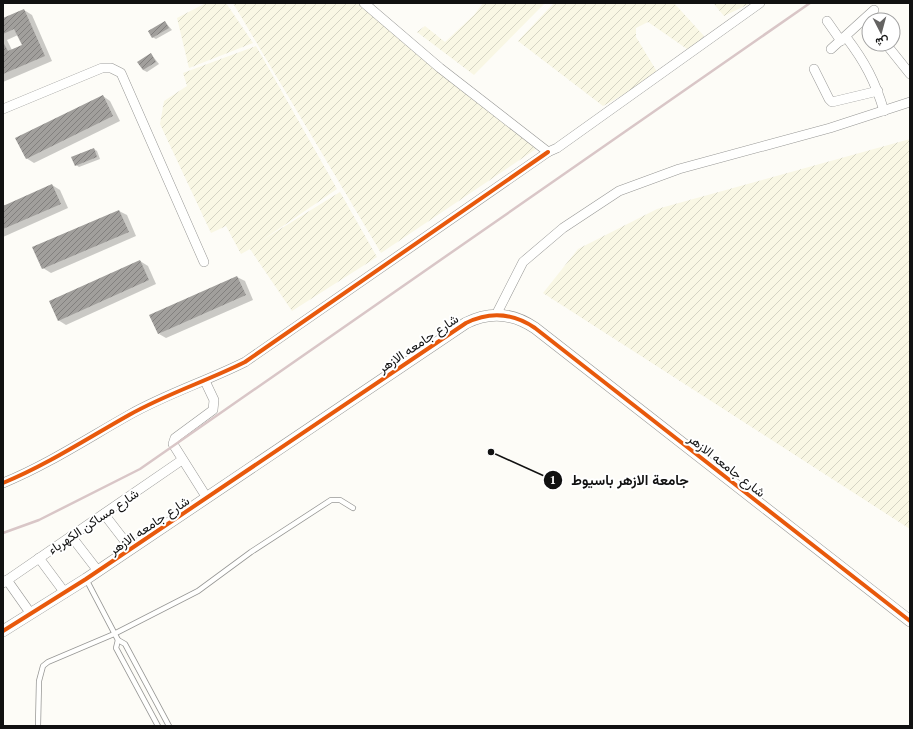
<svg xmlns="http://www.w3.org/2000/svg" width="913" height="729" viewBox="0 0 913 729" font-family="'PT Serif',Vazirmatn,serif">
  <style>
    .farmland { fill: url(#farmland-furrows) }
    .shadow { fill: #0003; fill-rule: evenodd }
    .building { fill: url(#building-hatch) }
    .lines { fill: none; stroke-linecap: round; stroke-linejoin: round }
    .service-casing { stroke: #979795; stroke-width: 6 }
    .minor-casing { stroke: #979795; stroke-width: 10 }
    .tertiary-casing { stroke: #979795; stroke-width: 12 }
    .service { stroke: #fffffe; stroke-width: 4.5 }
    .minor { stroke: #fffffe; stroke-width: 9 }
    .tertiary { stroke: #fffffe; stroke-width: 11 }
    .rail { stroke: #d9c6c7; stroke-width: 2.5 }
    .cycleway-casing { stroke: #fff; stroke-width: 6 }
    .cycleway { stroke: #e8590c; stroke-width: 4 }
    .labels { text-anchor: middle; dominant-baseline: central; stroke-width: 4; stroke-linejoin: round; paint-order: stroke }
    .street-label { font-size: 13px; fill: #111; stroke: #fff }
    .leader { fill: none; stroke: #111; stroke-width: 1.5 }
    .callout-dot { fill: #111; stroke: #fff; stroke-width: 1.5 }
    .mark-label { font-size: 12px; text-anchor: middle; font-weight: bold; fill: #fff }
    .callout-label { font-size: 14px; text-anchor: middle; font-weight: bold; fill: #111; stroke: #fff; stroke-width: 4; stroke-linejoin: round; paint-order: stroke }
  </style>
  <defs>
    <pattern id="farmland-furrows" width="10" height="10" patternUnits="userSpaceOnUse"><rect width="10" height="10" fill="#f9f7e4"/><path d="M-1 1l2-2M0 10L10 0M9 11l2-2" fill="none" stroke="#d4d3c3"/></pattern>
    <pattern id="building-hatch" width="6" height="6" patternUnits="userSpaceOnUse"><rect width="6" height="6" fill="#a19f9c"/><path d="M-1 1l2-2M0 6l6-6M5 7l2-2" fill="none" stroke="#82807e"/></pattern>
  </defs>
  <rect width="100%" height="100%" fill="#fdfcf7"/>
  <!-- farmland -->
  <g class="farmland">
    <path d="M 206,3 L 226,3 L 253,43 L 189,68 L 177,18 Z"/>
    <path d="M 233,3 L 358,3 L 539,147 L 381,253 Z"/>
    <path d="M 483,3 L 545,3 L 474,75 L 417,32 L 425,26 L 445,42 L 474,15 Z"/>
    <path d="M 554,3 L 674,3 L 704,36 L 690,51 L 648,22 L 636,28 L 636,37 L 659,75 L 603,106 L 518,41 Z"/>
    <path d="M 713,3 L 751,3 L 724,16 Z"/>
    <path d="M 256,46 L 337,189 L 261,241 L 340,192 L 377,257 L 292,311 L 250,249 L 241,254 L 226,226 L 211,233 L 160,124 L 164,101 L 187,86 L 183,73 Z"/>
    <path d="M 910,139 L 910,529 L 543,293 L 578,249 L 657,209 Z"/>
  </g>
  <!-- shadow -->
  <g class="shadow">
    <path d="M 24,10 L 32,15 L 52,61 L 3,82 L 3,20 ZM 18,35 L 23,45 L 12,50 L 7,40 Z"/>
    <path d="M 165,22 L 172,30 L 156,39 L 152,37 Z"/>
    <path d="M 151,54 L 159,64 L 147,72 L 143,70 Z"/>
    <path d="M 103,96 L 110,101 L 120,121 L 34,163 L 26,158 Z"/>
    <path d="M 94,149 L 97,151 L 100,159 L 79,167 L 76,165 Z"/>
    <path d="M 52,185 L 60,190 L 68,208 L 3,237 L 3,207 Z"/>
    <path d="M 119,211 L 127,215 L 136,236 L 51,273 L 43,268 Z"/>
    <path d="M 140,261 L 148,266 L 156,284 L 66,325 L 58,320 Z"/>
    <path d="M 237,277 L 245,281 L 253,300 L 166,338 L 159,334 Z"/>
  </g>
  <!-- building -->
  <g class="building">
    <path d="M 24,9 L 45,56 L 3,74 L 3,42 L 8,51 L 22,45 L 14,29 L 3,34 L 3,18 Z"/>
    <path d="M 165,21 L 169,28 L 152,38 L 148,31 Z"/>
    <path d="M 151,53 L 156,62 L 143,70 L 137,62 Z"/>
    <path d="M 103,95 L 113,116 L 26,159 L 15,138 Z"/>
    <path d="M 94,148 L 97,157 L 75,166 L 71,157 Z"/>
    <path d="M 52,184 L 61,204 L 3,229 L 3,206 Z"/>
    <path d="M 119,210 L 129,232 L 42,269 L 32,247 Z"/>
    <path d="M 140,260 L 149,280 L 58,321 L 49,301 Z"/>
    <path d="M 237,276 L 246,295 L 158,334 L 149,315 Z"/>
  </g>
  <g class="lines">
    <defs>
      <g id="service">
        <path d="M 86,579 L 118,640 L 125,644 L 169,726"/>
        <path d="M 118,640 L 116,648 L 158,726"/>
        <path d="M 38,726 L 39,681 L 43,666 L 48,662 L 114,634 L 198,591 L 251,552 L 331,500 L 340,500 L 353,508"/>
      </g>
      <g id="minor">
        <path d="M 364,3 L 440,68 L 548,152 L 557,148 L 760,3"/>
        <path d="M 827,21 L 841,41"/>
        <path d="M 846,37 C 865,62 875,81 884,111"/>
        <path d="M 886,44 L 910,74"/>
        <path d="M 831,49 L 874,10"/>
        <path d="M 814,69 L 829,99 L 832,102 L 878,91"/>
        <path d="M 3,109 L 102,68 L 111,68 L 121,73 L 204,262"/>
        <path d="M 496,315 L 523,262 L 563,228 L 619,191 L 679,169 L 830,128 L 910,102"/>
        <path d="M 205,381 L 214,400 L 213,410 L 175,438 L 173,444 L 207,498"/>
        <path d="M 3,483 C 47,465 88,438 129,415 C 166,394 207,381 245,362 L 548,152"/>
        <path d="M 104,514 L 131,549"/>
        <path d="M 71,536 L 98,571"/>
        <path d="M 39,558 L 65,593"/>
        <path d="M 7,580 L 31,614"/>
        <path d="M 3,583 L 182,460"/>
      </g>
      <path id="tertiary" d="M 3,631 L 86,579 L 466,323 C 490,311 513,313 535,328 L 910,621"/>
    </defs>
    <!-- service casing -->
    <use href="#service" class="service-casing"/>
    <!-- minor casing -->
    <use href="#minor" class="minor-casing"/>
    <!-- tertiary casing -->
    <use href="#tertiary" class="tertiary-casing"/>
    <!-- service -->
    <use href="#service" class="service"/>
    <!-- minor -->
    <use href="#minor" class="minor"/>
    <!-- tertiary -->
    <use href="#tertiary" class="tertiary"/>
    <!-- rail -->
    <path class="rail" d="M 3,533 L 39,520 L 140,469 L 810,3"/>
    <defs>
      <g id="cycleway">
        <path d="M 3,483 C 47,465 88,438 129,415 C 166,394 207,381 245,362 L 548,152"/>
        <path d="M 3,631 L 86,579 L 466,323 C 490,311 513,313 535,328 L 910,621"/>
      </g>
    </defs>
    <!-- cycleway casing -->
    <use href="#cycleway" class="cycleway-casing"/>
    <!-- cycleway -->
    <use href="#cycleway" class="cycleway"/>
  </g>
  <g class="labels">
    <!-- street labels -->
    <g class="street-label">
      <text transform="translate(418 343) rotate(-34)">شارع جامعه الازهر</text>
      <text transform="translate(727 465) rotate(38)">شارع جامعه الازهر</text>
      <text transform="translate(93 521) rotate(-34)">شارع مساكن الكهرباء</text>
      <text transform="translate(149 525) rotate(-34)">شارع جامعه الازهر</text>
    </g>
  </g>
  <!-- callouts -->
  <path class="leader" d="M491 452L553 480"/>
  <g class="callout-dot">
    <circle cx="491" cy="452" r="4"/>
    <circle cx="553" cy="480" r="10"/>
  </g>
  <g class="mark-label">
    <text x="553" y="484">1</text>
  </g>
  <g class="callout-label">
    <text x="630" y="485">جامعة الازهر باسيوط</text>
  </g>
  <!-- border -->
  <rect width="913" height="729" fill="none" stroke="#111111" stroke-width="8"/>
  <!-- north arrow -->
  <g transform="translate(881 32) rotate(174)"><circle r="19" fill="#ffffff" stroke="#a0a0a0"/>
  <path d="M0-3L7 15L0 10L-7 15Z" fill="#646362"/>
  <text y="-6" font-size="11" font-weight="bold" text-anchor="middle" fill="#111111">ش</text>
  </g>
</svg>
